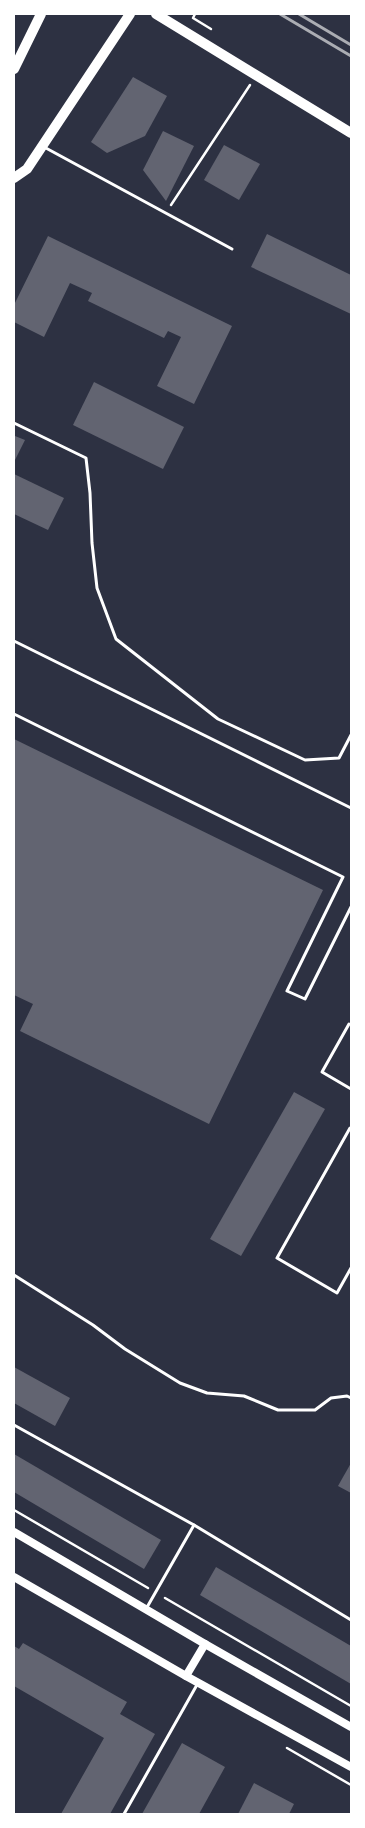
<svg xmlns="http://www.w3.org/2000/svg" width="365" height="1828" viewBox="0 0 365 1828" font-family="'Work Sans',sans-serif">
  <style>
    .building { fill: #626471 }
    .lines { fill: none; stroke-linecap: round; stroke-linejoin: round }
    .path { stroke: #fff; stroke-width: 2.5 }
    .service { stroke: #fff; stroke-width: 3 }
    .secondary { stroke: #fff; stroke-width: 8 }
    .primary { stroke: #fff; stroke-width: 10 }
    .rail { stroke: #abadb3; stroke-width: 3 }
  </style>
  <rect width="100%" height="100%" fill="#2d3142"/>
  <!-- building -->
  <g class="building">
    <path d="M 133,77 L 167,96 L 145,136 L 107,153 L 91,142 Z"/>
    <path d="M 163,131 L 194,146 L 166,201 L 143,170 Z"/>
    <path d="M 224,145 L 260,164 L 239,200 L 204,180 Z"/>
    <path d="M 267,234 L 351,275 L 351,314 L 251,267 Z"/>
    <path d="M 48,236 L 232,326 L 194,404 L 157,386 L 181,337 L 168,331 L 164,338 L 88,301 L 92,293 L 70,283 L 44,337 L 14,322 L 14,305 Z"/>
    <path d="M 94,382 L 184,427 L 163,469 L 73,425 Z"/>
    <path d="M 15,436 L 25,440 L 14,462 L 14,439 Z"/>
    <path d="M 14,474 L 64,498 L 48,530 L 14,514 Z"/>
    <path d="M 14,739 L 323,890 L 209,1124 L 20,1031 L 33,1004 L 14,995 Z"/>
    <path d="M 294,1092 L 325,1109 L 241,1256 L 210,1239 Z"/>
    <path d="M 14,1367 L 70,1398 L 55,1426 L 14,1403 Z"/>
    <path d="M 14,1454 L 161,1540 L 144,1569 L 14,1492 Z"/>
    <path d="M 351,1463 L 351,1493 L 338,1486 Z"/>
    <path d="M 216,1567 L 351,1646 L 351,1684 L 200,1595 Z"/>
    <path d="M 23,1643 L 127,1702 L 120,1714 L 155,1734 L 110,1814 L 61,1814 L 104,1738 L 14,1686 L 14,1646 L 19,1649 Z"/>
    <path d="M 182,1743 L 225,1767 L 199,1814 L 142,1814 Z"/>
    <path d="M 254,1783 L 294,1804 L 289,1814 L 238,1814 Z"/>
  </g>
  <g class="lines">
    <!-- path -->
    <g class="path">
      <path d="M 195,14 L 193,18 L 211,29"/>
      <path d="M 171,205 L 250,85"/>
      <path d="M 14,1510 L 148,1588"/>
      <path d="M 165,1598 L 351,1706"/>
      <path d="M 287,1748 L 351,1785"/>
    </g>
    <!-- service -->
    <g class="service">
      <path d="M 44,147 L 232,249"/>
      <path d="M 14,423 L 86,458 L 90,493 L 92,543 L 97,588 L 116,639 L 218,719 L 305,760 L 339,758 L 351,735"/>
      <path d="M 14,641 L 351,808"/>
      <path d="M 14,714 L 343,877 L 287,991 L 305,999 L 351,907"/>
      <path d="M 349,1024 L 322,1072 L 351,1089"/>
      <path d="M 351,1129 L 350,1128 L 277,1258 L 337,1293 L 351,1268"/>
      <path d="M 14,1275 L 93,1325 L 125,1349 L 180,1383 L 207,1393 L 244,1396 L 278,1410 L 315,1410 L 331,1398 L 347,1396 L 351,1398"/>
      <path d="M 14,1425 L 194,1525 L 351,1620"/>
      <path d="M 146,1609 L 194,1525"/>
      <path d="M 124,1814 L 198,1683"/>
    </g>
    <!-- secondary -->
    <g class="secondary">
      <path d="M 14,1532 L 205,1644 L 351,1727"/>
      <path d="M 14,1577 L 186,1676 L 351,1767"/>
      <path d="M 186,1676 L 205,1644"/>
    </g>
    <!-- primary -->
    <g class="primary">
      <path d="M 156,14 L 351,133"/>
      <path d="M 14,69 L 41,14"/>
      <path d="M 14,178 L 27,169 L 130,14"/>
    </g>
    <!-- rail -->
    <g class="rail">
      <path d="M 280,14 L 351,56"/>
      <path d="M 299,14 L 351,45"/>
    </g>
  </g>
  <!-- border -->
  <rect width="365" height="1828" fill="none" stroke="#ffffff" stroke-width="30"/>
</svg>
